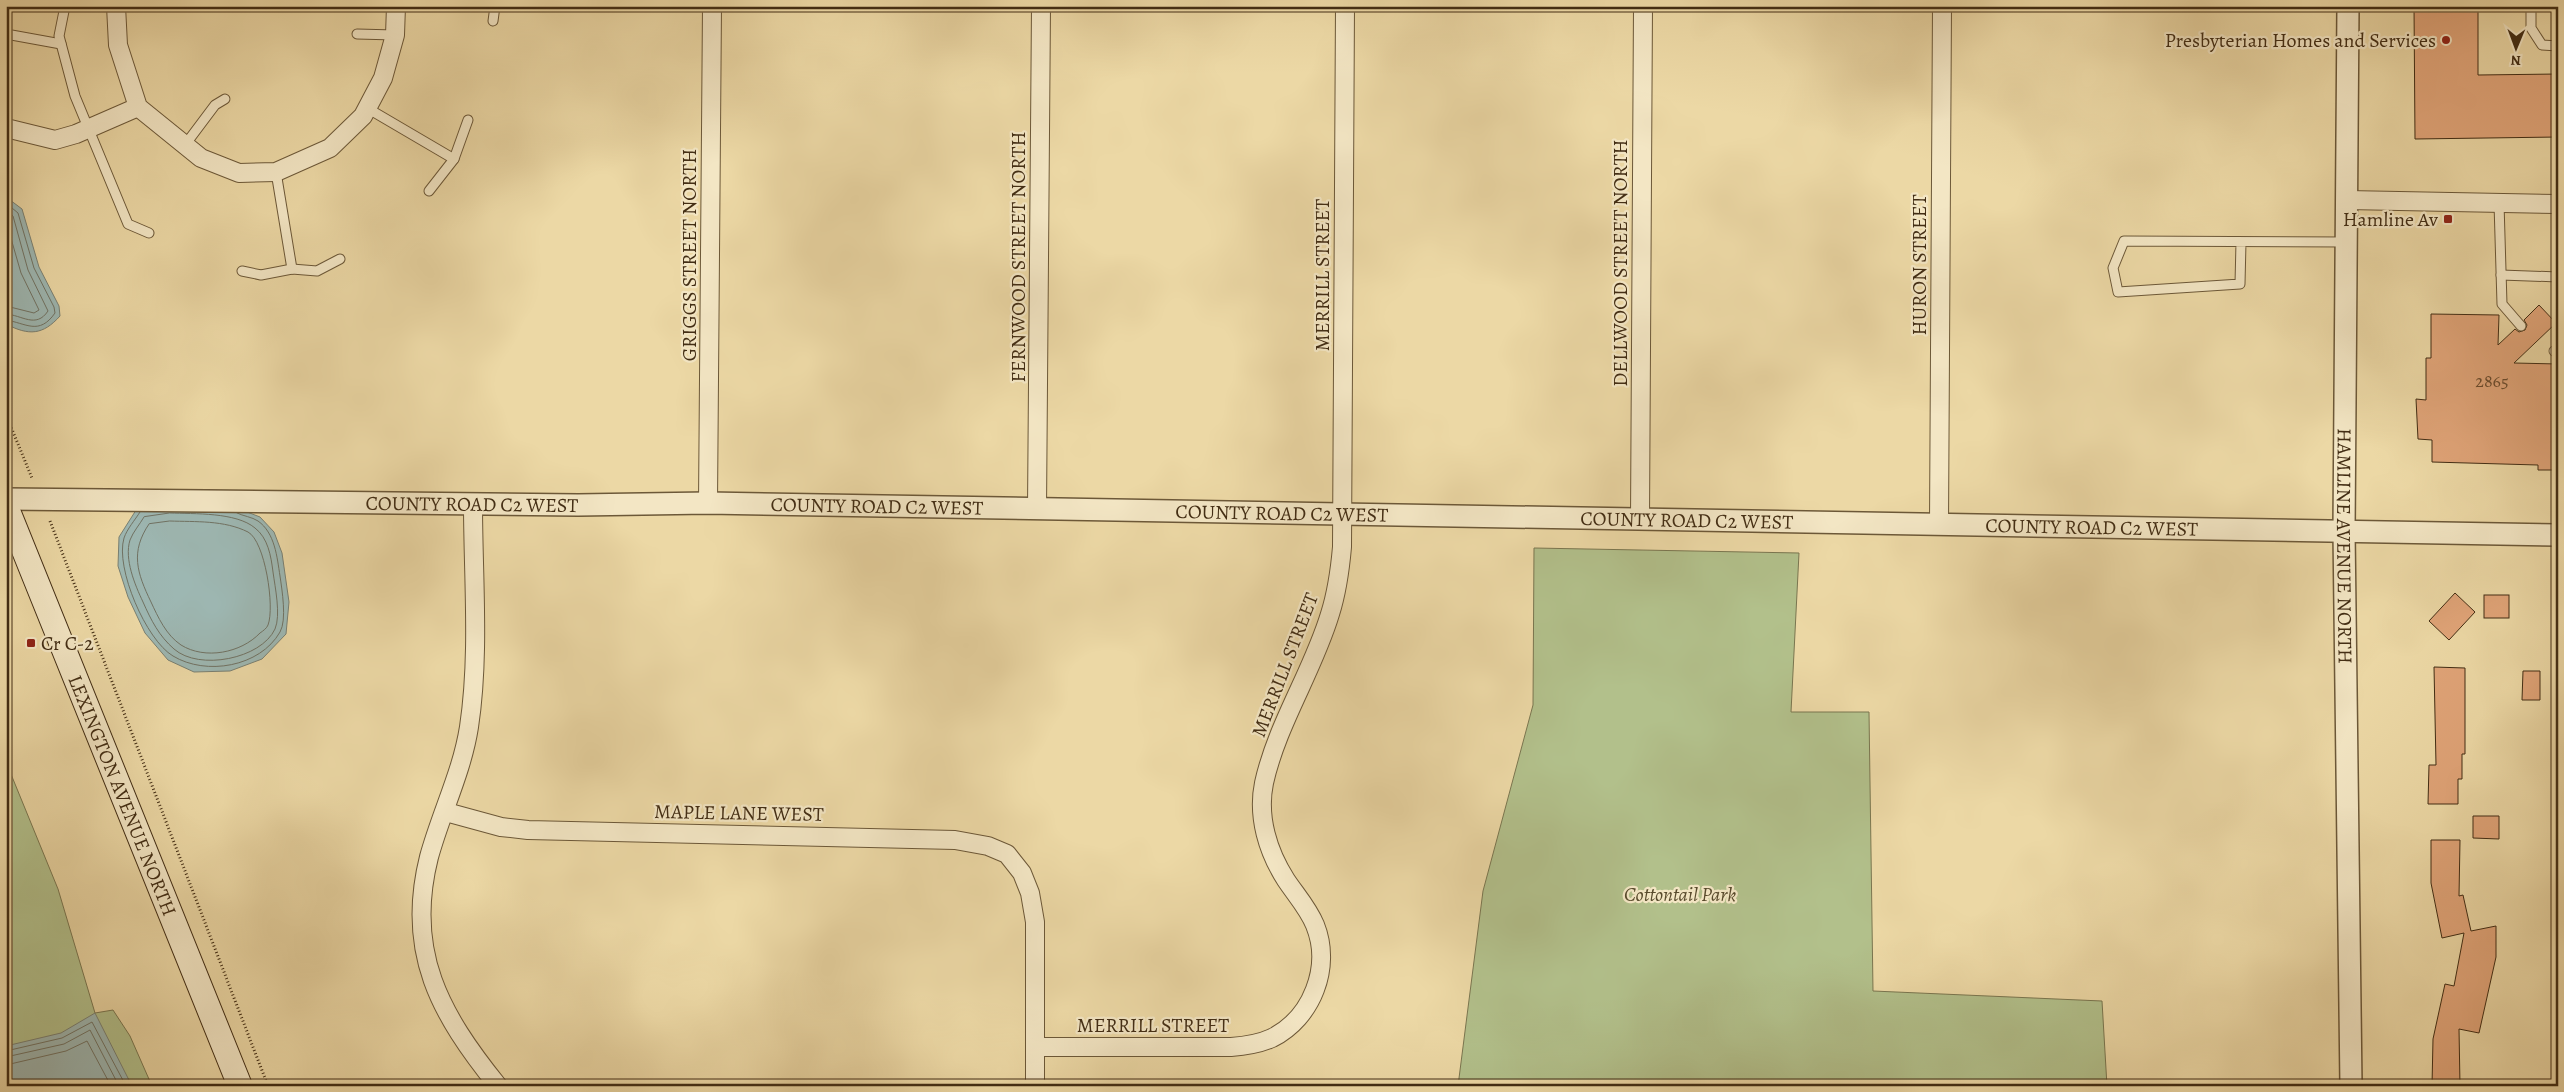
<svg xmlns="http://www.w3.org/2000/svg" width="2564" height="1092" viewBox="0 0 2564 1092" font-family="Alegreya,serif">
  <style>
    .green { fill: #b2c08b; stroke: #7a7650 }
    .water { fill: #9db7b2; stroke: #798073 }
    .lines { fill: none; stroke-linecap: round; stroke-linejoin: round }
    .shore { stroke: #707263; stroke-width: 1 }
    .building { fill: #e0a478; stroke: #422d14 }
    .service-casing { stroke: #6c5838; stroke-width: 11 }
    .minor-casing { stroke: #6c5838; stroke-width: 20 }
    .tertiary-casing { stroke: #6c5838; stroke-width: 24 }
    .secondary-casing { stroke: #422d14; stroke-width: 26 }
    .path { stroke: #422d14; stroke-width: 3; stroke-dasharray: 1 2.5; stroke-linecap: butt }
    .service { stroke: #f3e6c4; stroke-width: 9 }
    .minor { stroke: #f3e6c4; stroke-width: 18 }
    .tertiary { stroke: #f3e6c4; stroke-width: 21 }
    .secondary { stroke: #f3e6c4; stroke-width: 24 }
    .poi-dot { fill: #8f2418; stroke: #f3e6c4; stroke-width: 2 }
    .labels { text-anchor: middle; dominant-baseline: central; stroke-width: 4.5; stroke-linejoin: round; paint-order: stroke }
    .number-label { font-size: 18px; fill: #6a4b2d }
    .poi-label { font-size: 20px; fill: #422d14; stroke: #f3e6c4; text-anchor: end }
    .street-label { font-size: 20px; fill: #422d14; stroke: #f3e6c4 }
    .park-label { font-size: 20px; font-style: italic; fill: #584a2c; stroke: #f3e6c4 }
  </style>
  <rect width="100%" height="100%" fill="#ecd8a5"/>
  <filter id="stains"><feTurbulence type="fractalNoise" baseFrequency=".004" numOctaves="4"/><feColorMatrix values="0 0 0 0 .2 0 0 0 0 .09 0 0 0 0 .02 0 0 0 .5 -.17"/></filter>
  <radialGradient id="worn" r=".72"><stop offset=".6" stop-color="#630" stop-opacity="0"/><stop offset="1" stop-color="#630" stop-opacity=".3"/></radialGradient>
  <!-- green -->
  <g class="green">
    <path d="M 1534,548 L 1799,553 L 1791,712 L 1869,712 L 1873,991 L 2102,1001 L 2107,1086 L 1458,1086 L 1483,891 L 1533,705 Z"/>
    <path d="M 6,762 L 58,889 L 95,1013 L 113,1010 L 130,1036 L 152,1086 L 6,1086 Z"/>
  </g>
  <!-- water -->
  <g class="water">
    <path d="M 6,197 L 22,209 L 39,267 L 59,306 L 60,316 C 43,335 29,336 6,324 Z"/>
    <path d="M 229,505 L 260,517 L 274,532 L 282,553 L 289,602 L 286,634 L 262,659 L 230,671 L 194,672 L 168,660 L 145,633 L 128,597 L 118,566 L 119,537 L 138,507 Z"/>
    <path d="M 95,1013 L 132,1086 L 6,1086 L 6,1046 L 61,1033 Z"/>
  </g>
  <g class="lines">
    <!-- shore -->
    <g class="shore">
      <path d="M 6,203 L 18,213 L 34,268 L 54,307 L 55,313 C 39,336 26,323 6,320"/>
      <path d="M 6,210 L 13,216 L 28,270 L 48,311 C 36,329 22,315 6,314"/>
      <path d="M 6,221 L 21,273 L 39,310 L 34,313 L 6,306"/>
      <path d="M 140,512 C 135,520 127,529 124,538 C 115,568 146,640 173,656 C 206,676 260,667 280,632 C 287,620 282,590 280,576 C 277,557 275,533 258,521 C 252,517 243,516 237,513"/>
      <path d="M 170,513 C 194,514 236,512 255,528 C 268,538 271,556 273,572 C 275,587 281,615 275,629 C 261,659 199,671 174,649 C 159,636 151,620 143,602 C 135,585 124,559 130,540 C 133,532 140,524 144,517 Z"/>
      <path d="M 170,521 C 196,522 224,520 248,532 C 265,541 275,607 268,625 C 267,628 263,631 260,633 C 241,653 205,660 181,645 C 166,635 158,617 151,602 C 137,573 130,552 149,524 Z"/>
      <path d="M 6,1051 L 62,1038 L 92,1022 L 126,1086"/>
      <path d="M 6,1057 L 64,1044 L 90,1030 L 119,1086"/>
      <path d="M 6,1065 L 66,1051 L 87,1041 L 111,1086"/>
    </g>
  </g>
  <!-- building -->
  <g class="building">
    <path d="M 2414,6 L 2478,6 L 2478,75 L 2558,74 L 2558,137 L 2415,139 Z"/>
    <path d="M 2539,305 L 2556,323 L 2514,363 L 2558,364 L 2558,470 L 2538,470 L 2538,465 L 2432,462 L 2432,440 L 2418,439 L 2416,399 L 2426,400 L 2426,358 L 2431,358 L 2431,314 L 2499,315 L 2498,345 L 2515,329 L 2519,332 L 2525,330 L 2527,325 L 2524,320 Z"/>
    <path d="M 2455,593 L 2475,612 L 2449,640 L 2429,621 Z"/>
    <rect x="2484" y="595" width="25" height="23"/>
    <path d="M 2434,667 L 2465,668 L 2465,754 L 2462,754 L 2462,779 L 2458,779 L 2458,804 L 2428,804 L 2429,765 L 2436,765 Z"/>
    <path d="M 2523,671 L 2540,671 L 2540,700 L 2522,700 Z"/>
    <path d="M 2473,816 L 2499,816 L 2499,839 L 2473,838 Z"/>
    <path d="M 2431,840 L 2460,840 L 2459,896 L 2463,895 L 2471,931 L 2496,926 L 2496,957 L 2479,1033 L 2459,1029 L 2460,1086 L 2432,1086 L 2433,1039 L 2445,984 L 2454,986 L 2464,933 L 2442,938 L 2431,883 Z"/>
  </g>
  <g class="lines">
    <defs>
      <g id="service">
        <path d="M 65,6 L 59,36 L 75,96 L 128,224 L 149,233"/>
        <path d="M 2531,6 L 2531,28 L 2542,45 L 2558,46"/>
        <path d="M 493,21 L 495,6"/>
        <path d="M 6,34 L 61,44"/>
        <path d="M 357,34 L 395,35"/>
        <path d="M 367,108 L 454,159"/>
        <path d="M 185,145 L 215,105 L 225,99"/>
        <path d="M 276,172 L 292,269"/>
        <path d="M 429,191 L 454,159 L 468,120"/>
        <path d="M 2499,203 L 2502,304 L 2521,326"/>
        <path d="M 2241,242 L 2240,284 L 2118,292 L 2113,268 L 2124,241 L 2346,242"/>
        <path d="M 242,271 L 261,275 L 292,269 L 317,271 L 340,259"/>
        <path d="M 2501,275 L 2558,277"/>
        <path d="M 2554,351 L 2558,351"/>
      </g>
      <g id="minor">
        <path d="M 116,6 L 118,45 L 138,107 L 201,158 L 239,173 L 276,172 L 330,148 L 363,116 L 383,78 L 395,35 L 396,6"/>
        <path d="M 6,128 L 55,140 L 76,134 L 138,107"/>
        <path d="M 2347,200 L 2558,204"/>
        <path d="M 708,503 L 712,6"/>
        <path d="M 473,504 C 473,577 480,654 469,727 C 462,772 441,813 429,857 C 405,952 440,1014 498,1086"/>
        <path d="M 1037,509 L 1041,6"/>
        <path d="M 1640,519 L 1643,6"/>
        <path d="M 1939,524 L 1942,6"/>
        <path d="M 446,812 L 501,827 L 528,830 L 955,840 L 988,846 L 1007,854 L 1022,873 L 1030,893 L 1035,922 L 1035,1086"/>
        <path d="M 1035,1047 L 1231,1047 C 1245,1046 1259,1044 1272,1038 C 1312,1018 1332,967 1315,925 C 1308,908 1296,895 1286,880 C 1268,852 1257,817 1264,783 C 1277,724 1313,671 1330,614 C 1337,592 1340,570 1342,547 L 1345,6"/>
      </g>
      <g id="tertiary">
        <path id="s1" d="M 2348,6 L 2344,531 L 2351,1086"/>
        <path id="s2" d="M 6,499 L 578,505 L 708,503 L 2558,535"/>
      </g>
      <g id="secondary">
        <path id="s3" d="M 6,506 L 240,1086"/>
      </g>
    </defs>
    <!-- service casing -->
    <use href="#service" class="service-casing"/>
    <!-- minor casing -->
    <use href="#minor" class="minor-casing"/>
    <!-- tertiary casing -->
    <use href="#tertiary" class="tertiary-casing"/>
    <!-- secondary casing -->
    <use href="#secondary" class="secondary-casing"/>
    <!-- path -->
    <g class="path">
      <path d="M 6,415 L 32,478"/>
      <path d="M 50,521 L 268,1086"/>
    </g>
    <!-- service -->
    <use href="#service" class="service"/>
    <!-- minor -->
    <use href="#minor" class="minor"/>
    <!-- tertiary -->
    <use href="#tertiary" class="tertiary"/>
    <!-- secondary -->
    <use href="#secondary" class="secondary"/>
  </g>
  <!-- markers -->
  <g class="poi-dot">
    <circle cx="2446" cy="40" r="5"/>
    <rect x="2443" y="214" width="10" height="10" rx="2.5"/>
    <rect x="26" y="638" width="10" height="10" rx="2.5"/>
  </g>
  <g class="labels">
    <!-- number labels -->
    <g class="number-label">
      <text x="2492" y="381">2865</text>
    </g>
    <!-- poi labels -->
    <g class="poi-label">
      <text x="2436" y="40">Presbyterian Homes and Services</text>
      <text x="2438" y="219">Hamline Av</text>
      <text x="41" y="643" text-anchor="start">Cr C-2</text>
    </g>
    <!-- street labels -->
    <g class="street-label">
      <text transform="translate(689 255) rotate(-90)">GRIGGS STREET NORTH</text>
      <text transform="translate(1018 257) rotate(-90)">FERNWOOD STREET NORTH</text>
      <text transform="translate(1620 263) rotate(-90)">DELLWOOD STREET NORTH</text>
      <text transform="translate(1919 265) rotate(-90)">HURON STREET</text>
      <text transform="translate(1322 275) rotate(-90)">MERRILL STREET</text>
      <text stroke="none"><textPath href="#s2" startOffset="466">COUNTY ROAD C2 WEST</textPath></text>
      <text stroke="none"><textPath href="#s2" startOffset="871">COUNTY ROAD C2 WEST</textPath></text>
      <text stroke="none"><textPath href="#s2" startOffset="1276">COUNTY ROAD C2 WEST</textPath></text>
      <text stroke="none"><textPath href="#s2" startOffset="1681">COUNTY ROAD C2 WEST</textPath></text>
      <text stroke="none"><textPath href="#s2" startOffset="2086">COUNTY ROAD C2 WEST</textPath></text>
      <text stroke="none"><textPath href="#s1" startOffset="540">HAMLINE AVENUE NORTH</textPath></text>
      <text transform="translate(1285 665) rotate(-69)">MERRILL STREET</text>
      <text stroke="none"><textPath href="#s3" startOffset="312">LEXINGTON AVENUE NORTH</textPath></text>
      <text transform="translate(739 813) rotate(1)">MAPLE LANE WEST</text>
      <text x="1153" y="1025">MERRILL STREET</text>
    </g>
    <!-- park labels -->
    <g class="park-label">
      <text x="1680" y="894">Cottontail Park</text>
    </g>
  </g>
  <!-- margin -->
  <rect width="2564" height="1092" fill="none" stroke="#ecd8a5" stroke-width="25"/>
  <rect x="8" y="8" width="2549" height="1077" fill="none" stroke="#422d14" stroke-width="2.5"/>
  <rect x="12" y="12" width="2539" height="1067" fill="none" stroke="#422d14"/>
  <!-- north arrow -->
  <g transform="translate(2516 48) rotate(181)" stroke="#f3e6c4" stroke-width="4" paint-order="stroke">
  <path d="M0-4L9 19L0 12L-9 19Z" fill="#422d14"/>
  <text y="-8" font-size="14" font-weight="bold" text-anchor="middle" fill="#422d14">N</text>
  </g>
  <rect width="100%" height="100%" filter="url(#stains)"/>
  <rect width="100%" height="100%" fill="url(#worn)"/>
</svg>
